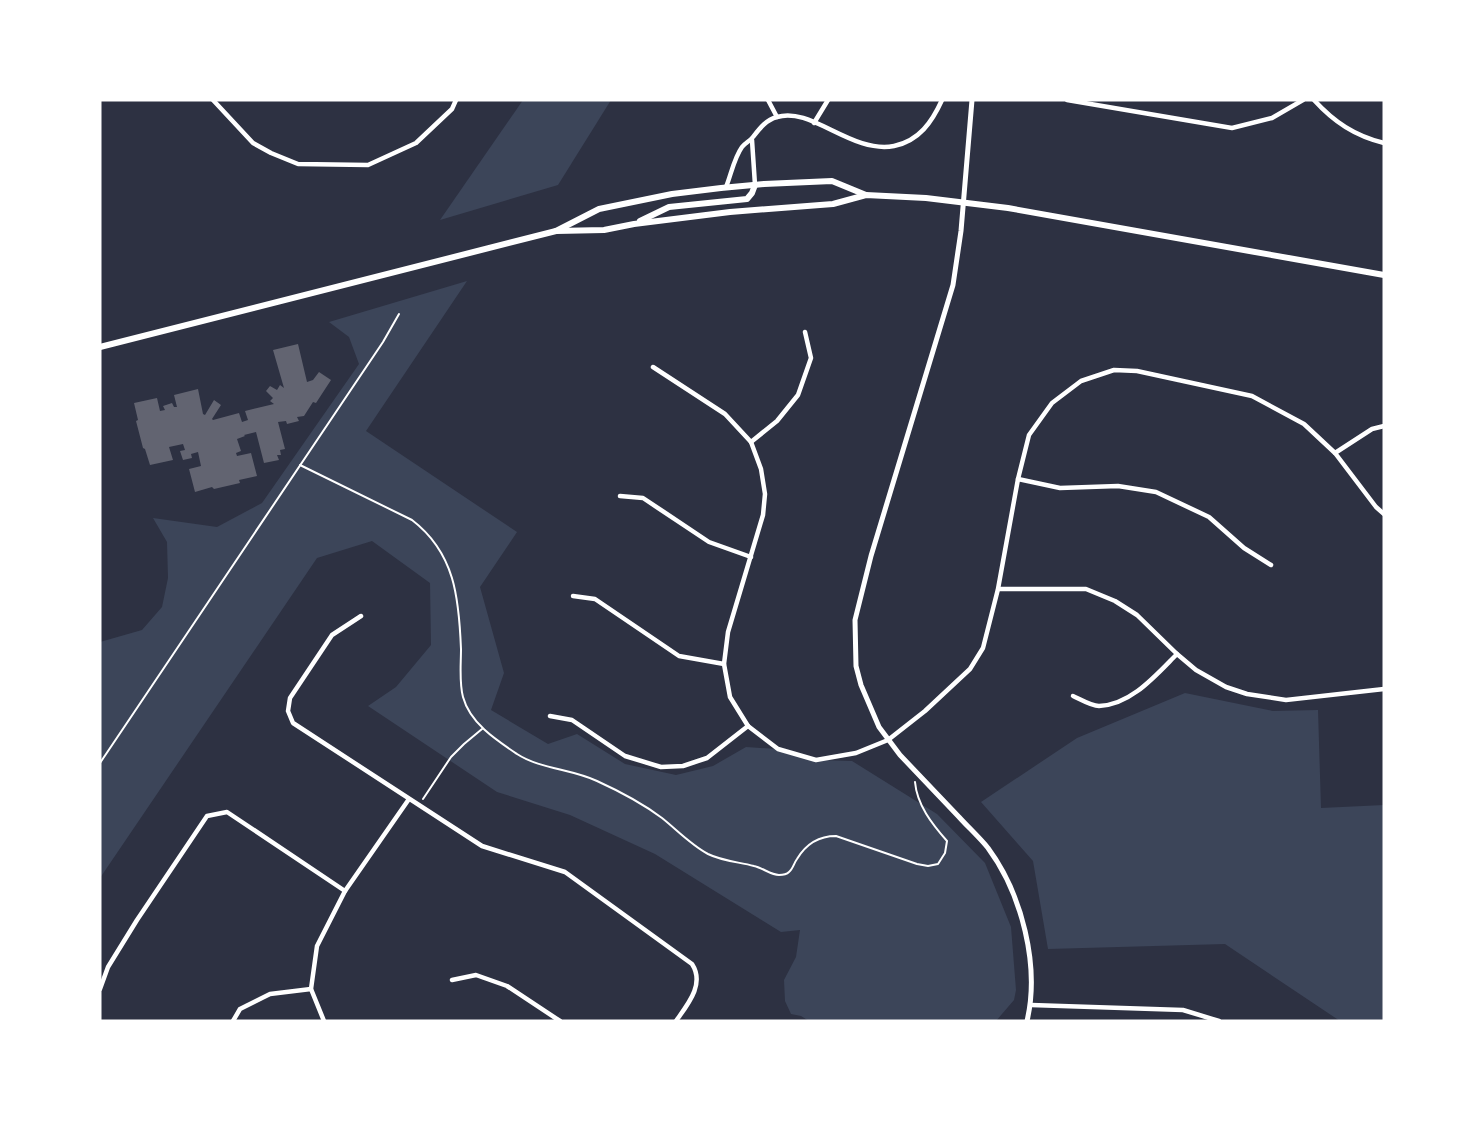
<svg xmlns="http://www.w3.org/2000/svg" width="1484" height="1121" viewBox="0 0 1484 1121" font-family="Overpass,sans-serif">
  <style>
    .green { fill: #3c4559 }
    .building { fill: #626471 }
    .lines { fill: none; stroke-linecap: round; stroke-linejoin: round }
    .path { stroke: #fff; stroke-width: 2 }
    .minor { stroke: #fff; stroke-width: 4.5 }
    .tertiary { stroke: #fff; stroke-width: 5 }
    .primary { stroke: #fff; stroke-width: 6 }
  </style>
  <rect width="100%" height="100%" fill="#2d3142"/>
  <!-- green -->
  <g class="green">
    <path d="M 523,100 L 611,100 L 558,185 L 440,220 Z"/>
    <path d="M 467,281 L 366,431 L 517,532 L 480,587 L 504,673 L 491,710 L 548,744 L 577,734 L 625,764 L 676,775 L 713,766 L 746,747 L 778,749 L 816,760 L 852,761 L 937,814 L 985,863 L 1011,927 L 1016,990 L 1014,1000 L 996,1021 L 809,1021 L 801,1016 L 791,1014 L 785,1001 L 784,980 L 796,957 L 800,930 L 781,932 L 655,854 L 570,815 L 497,792 L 368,706 L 396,687 L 431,645 L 430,583 L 372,541 L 317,558 L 100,878 L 100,642 L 142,630 L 162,607 L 168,578 L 167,542 L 153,518 L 217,527 L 262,503 L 359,364 L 349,337 L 329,322 Z"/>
    <path d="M 1185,693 L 1273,711 L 1318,710 L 1321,808 L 1384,805 L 1384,1021 L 1340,1021 L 1225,944 L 1048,949 L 1033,861 L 981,802 L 1077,738 Z"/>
  </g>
  <!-- building -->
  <path class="building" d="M 298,344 L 307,382 L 313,380 L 319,372 L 331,380 L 316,403 L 313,402 L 304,416 L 297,417 L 299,421 L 287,424 L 286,421 L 278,422 L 285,449 L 280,450 L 281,455 L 277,455 L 279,460 L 264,463 L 256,432 L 244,435 L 245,436 L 237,439 L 241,451 L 236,453 L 237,456 L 251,453 L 257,476 L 239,480 L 240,483 L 214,489 L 212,487 L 195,492 L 189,469 L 201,466 L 198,452 L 191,454 L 192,458 L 183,460 L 180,451 L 185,450 L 183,444 L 169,447 L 173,460 L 150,465 L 145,449 L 143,448 L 136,421 L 138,420 L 134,403 L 157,398 L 160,411 L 165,410 L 163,406 L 172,403 L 174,407 L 177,407 L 174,395 L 198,389 L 203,414 L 205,415 L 214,400 L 221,405 L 212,419 L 213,420 L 239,413 L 242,422 L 248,420 L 245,411 L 274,404 L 270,401 L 273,398 L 266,391 L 270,386 L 277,390 L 280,385 L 284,388 L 273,350 Z"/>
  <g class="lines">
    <!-- path -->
    <g class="path">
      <path d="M 300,465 L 412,520 C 455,553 459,598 461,649 C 461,665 459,682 463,697 C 470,723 496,740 517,754 C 540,769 572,769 597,781 C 619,791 642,803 662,818 C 677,830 691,845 708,854 C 722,861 739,862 754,866 C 763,868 771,875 779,875 C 782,875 787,874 789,872 C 793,869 794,863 797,859 C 806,844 819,836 836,836 L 917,864 L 928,866 L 938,864 L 945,853 L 947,841 C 932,824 917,805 915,782"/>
      <path d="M 100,763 L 383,342 L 399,314"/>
      <path d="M 423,799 L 451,757 L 464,744 L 482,729"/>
    </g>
    <!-- minor -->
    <g class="minor">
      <path d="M 213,100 L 253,143 L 271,153 L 298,164 L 368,165 L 416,143 L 452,109 L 456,100"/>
      <path d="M 768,100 L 777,117"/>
      <path d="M 1067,100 L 1232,128 L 1272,118 L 1303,100"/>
      <path d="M 1314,100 C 1334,122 1355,136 1384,143"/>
      <path d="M 814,123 L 828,100"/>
      <path d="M 752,140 L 755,185"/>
      <path d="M 726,187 C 731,175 734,158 742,147 C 745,143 750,141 753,137 C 760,128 766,120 777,117 C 811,106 851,154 894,146 C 919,141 932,122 942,100"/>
      <path d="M 653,367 L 725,414 L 751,442 L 761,469 L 765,494 L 763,515 L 728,632 L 724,664 L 730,697 L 748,726 L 778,749 L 816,760 L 856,753 L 888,740 L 925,711 L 970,669 L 983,648 L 998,589 L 1018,479 L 1029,435 L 1052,403 L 1081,381 L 1114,370 L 1137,371 L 1252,396 L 1304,424 L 1335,453 L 1376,507 L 1384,514"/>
      <path d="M 751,442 L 777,421 L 798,395 L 811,358 L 805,332"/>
      <path d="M 1335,453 L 1372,429 L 1384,426"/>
      <path d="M 1018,479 L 1060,488 L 1118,486 L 1156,492 L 1209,517 L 1244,548 L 1271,565"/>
      <path d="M 620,496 L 643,498 L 709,542 L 751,557"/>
      <path d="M 998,589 L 1086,589 L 1115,601 L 1137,615 L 1177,654 L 1196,670 L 1226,687 L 1247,694 L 1286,700 L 1384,689"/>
      <path d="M 573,596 L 595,599 L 679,656 L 724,664"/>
      <path d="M 361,616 L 332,635 L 290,698 L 288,711 L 293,723 L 482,846 L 565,872 L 692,964 C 705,984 688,1004 676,1021"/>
      <path d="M 1073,696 C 1080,699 1091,706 1099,706 C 1131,705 1156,675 1177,654"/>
      <path d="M 550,716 L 572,720 L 625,756 L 661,767 L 683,766 L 707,758 L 748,726"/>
      <path d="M 452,980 L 476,975 L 507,986 L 560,1021"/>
      <path d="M 100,989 L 108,967 L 137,920 L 207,816 L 227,812 L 345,891"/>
      <path d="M 1031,1005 L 1183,1010 L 1219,1021"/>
      <path d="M 233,1021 L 240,1009 L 270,994 L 311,989"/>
      <path d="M 324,1021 L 311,989 L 317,946 L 345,891 L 409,799"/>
    </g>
    <!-- tertiary -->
    <path class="tertiary" d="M 972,100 L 961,231 L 953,285 L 871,556 L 855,620 L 856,666 L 861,685 L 879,727 L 900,755 C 919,775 939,796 959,817 C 968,827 979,837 988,848 C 1022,894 1040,966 1027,1021"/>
    <!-- primary -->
    <g class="primary">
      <path d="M 640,221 L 669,207 L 747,199 L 752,193 L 755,185"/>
      <path d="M 556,231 L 604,230 L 634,224 L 730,212 L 833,204 L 866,195 L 926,198 L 1008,208 L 1384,275"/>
      <path d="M 100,347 L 556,231 L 599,209 L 672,194 L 721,188 L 764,184 L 832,181 L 866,195"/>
    </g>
  </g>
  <!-- border -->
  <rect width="1484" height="1121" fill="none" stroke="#ffffff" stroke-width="203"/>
</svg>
